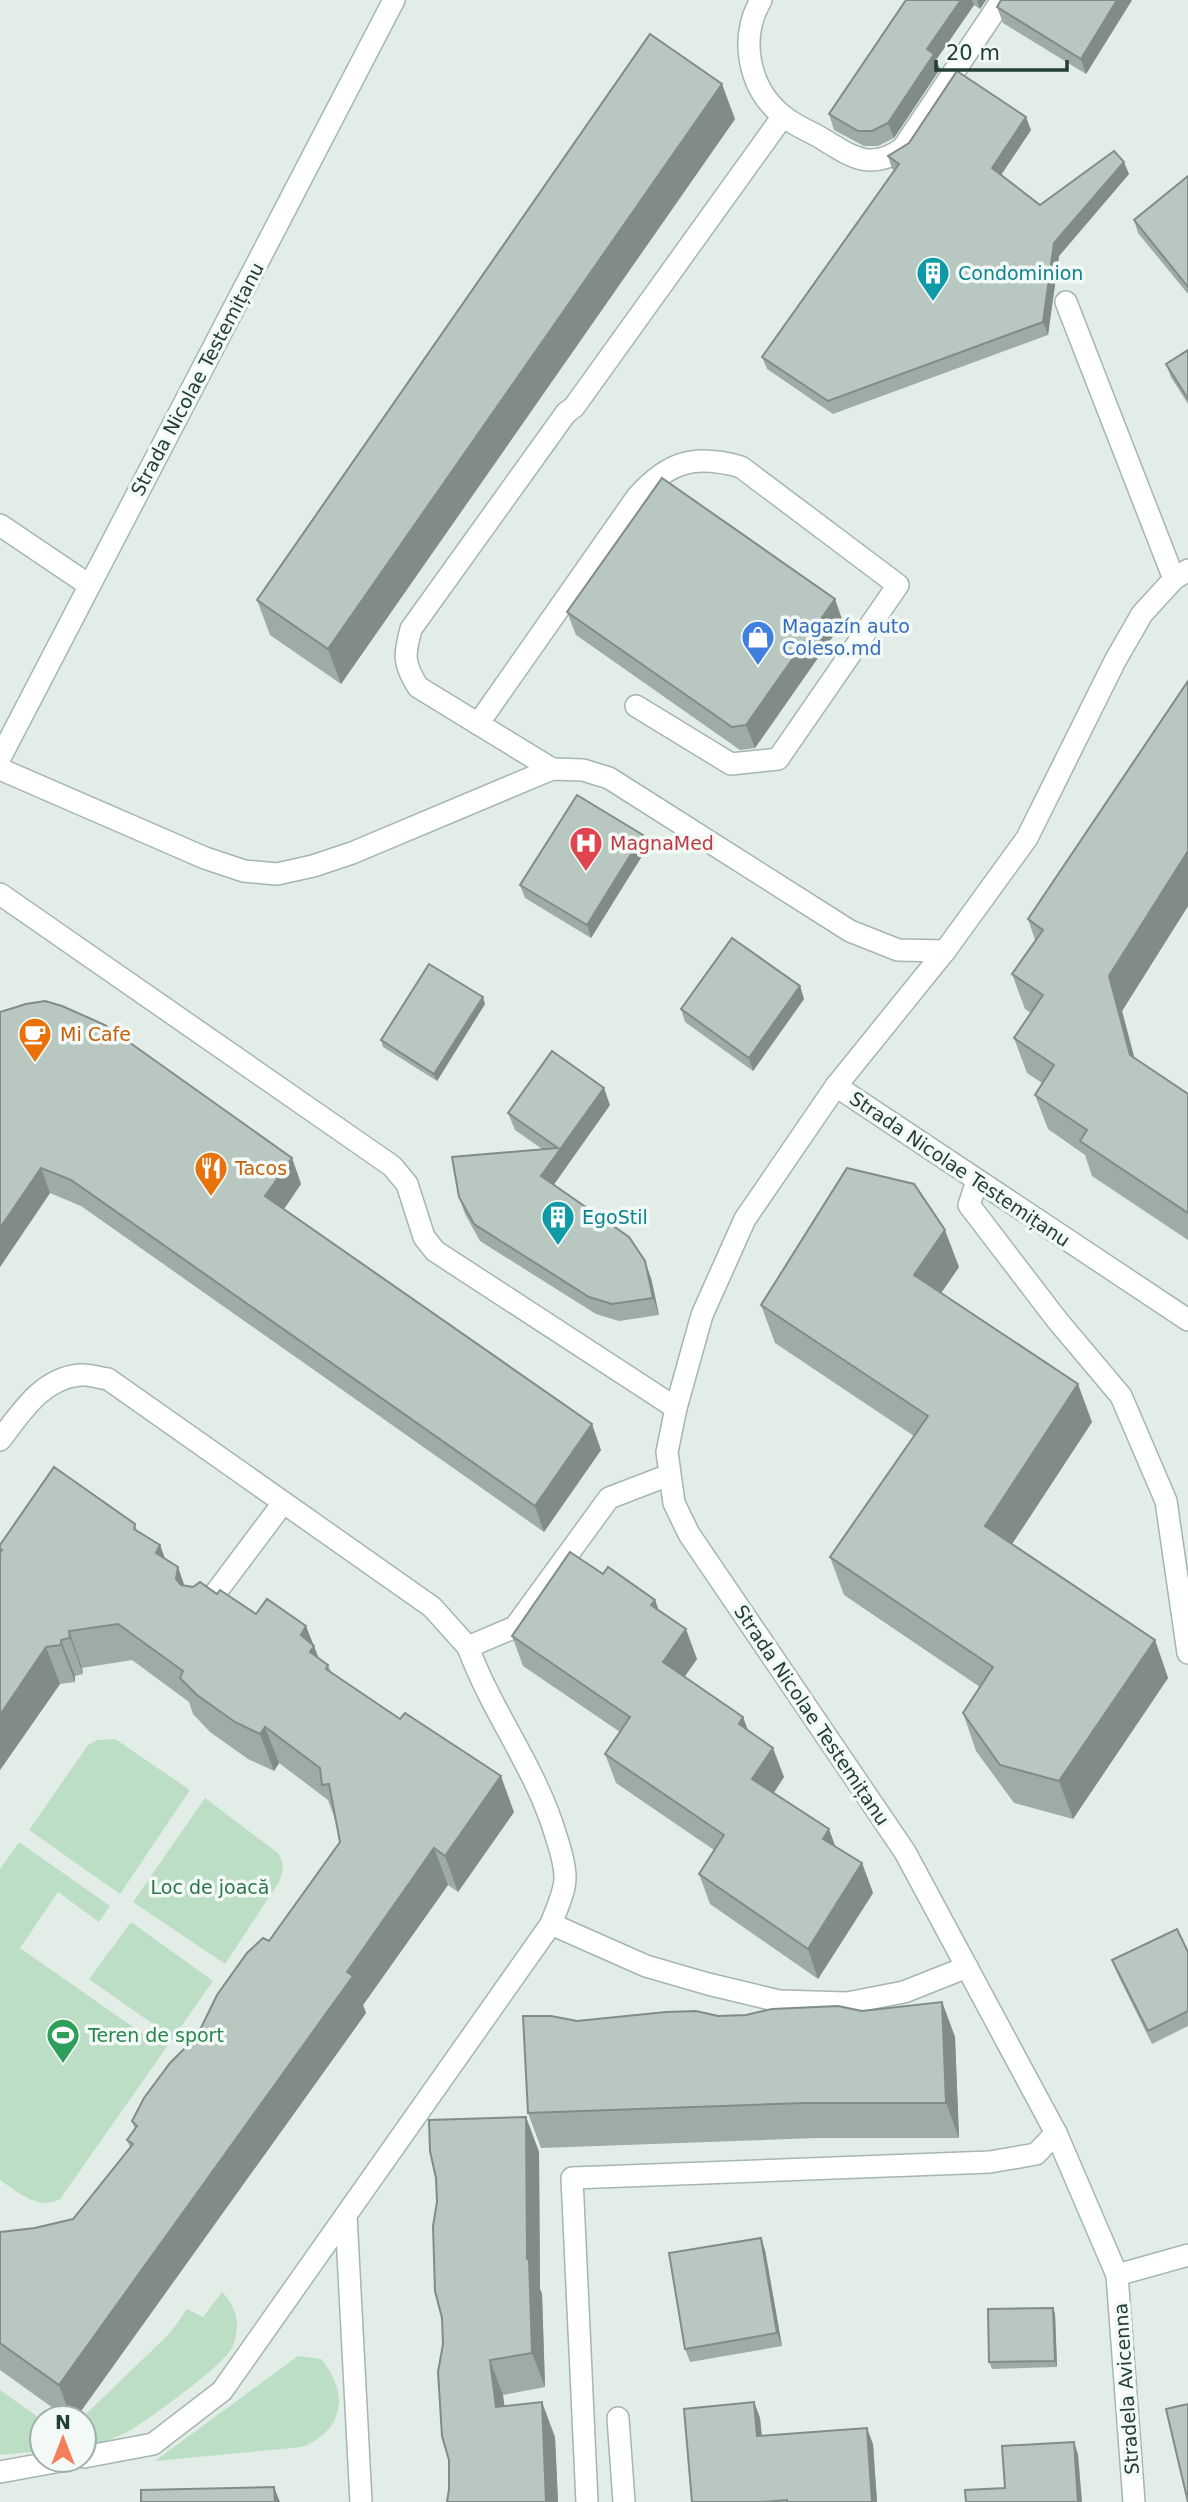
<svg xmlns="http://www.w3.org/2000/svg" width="1188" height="2502" viewBox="0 0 1188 2502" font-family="'DejaVu Sans',sans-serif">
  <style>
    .green { fill: #bcdec4 }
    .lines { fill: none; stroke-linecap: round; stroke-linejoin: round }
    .lane-casing { stroke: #a5b5af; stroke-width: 24 }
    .street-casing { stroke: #a5b5af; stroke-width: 24 }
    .secondary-casing { stroke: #a1b9b0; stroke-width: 24 }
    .lane { stroke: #fff; stroke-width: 21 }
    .street { stroke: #fff; stroke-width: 21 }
    .secondary { stroke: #fff; stroke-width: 21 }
    .wall { fill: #9eaca6 }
    .shaded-wall { fill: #818c87 }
    .building { fill: #b8c8c1; stroke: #818c87; stroke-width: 2 }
    .labels { text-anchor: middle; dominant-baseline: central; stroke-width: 7; stroke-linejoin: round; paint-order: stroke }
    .culture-label { font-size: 19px; fill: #0d838f; stroke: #f3f9f6; text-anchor: start }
    .street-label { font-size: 19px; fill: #223e36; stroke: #f3f9f6 }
    .shop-label { font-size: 19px; fill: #366cbe; stroke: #f3f9f6; text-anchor: start }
    .health-label { font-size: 19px; fill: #be3a42; stroke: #f3f9f6; text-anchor: start }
    .food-label { font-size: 19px; fill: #c56008; stroke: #f3f9f6; text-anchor: start }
    .park-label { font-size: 19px; fill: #2c7648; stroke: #f3f9f6 }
    .leisure-label { font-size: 19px; fill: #27864d; stroke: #f3f9f6; text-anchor: start }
  </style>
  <rect width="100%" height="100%" fill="#e3ede8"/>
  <!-- green -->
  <g class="green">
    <path d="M 115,1739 L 190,1790 L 120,1894 L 29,1830 L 88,1745 L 97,1740 Z"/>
    <path d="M 205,1798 L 278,1853 C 285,1864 283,1871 279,1882 L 225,1964 L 133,1902 Z"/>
    <path d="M 19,1842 L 110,1906 L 99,1922 L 58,1892 L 20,1948 L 146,2036 L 153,2024 L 89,1979 L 131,1922 L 213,1981 L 60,2199 C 38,2211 18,2192 0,2180 L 0,1869 Z"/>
    <path d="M 222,2292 C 237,2308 241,2324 233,2346 C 227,2363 153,2416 134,2428 C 121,2436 99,2444 84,2447 L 84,2418 L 82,2418 L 170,2333 L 187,2309 L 203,2317 Z"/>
    <path d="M 298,2356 L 321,2359 C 349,2392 345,2430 302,2447 L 155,2461 Z"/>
    <path d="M 0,2390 L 42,2420 L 42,2451 L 0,2455 Z"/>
  </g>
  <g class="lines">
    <defs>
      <g id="lane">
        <path d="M 761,0 C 739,38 748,88 783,116 C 794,125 809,131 821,138 C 851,156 870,172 903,148 L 1002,0"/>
        <path d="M 1066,302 L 1174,579"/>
        <path d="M 478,724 L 637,497 C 669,461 695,454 741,467 L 898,585 L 778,759 L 731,764 L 636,706"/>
        <path d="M 552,769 L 418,687 C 403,663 404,655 411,629 L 566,413 L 574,407 L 783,116"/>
        <path d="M 0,894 L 392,1166 L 407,1184 L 424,1237 L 435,1251 L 676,1408"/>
        <path d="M 977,1181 L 969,1205 L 1057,1320 L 1121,1396 L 1166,1501 L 1188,1653"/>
        <path d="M 0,1440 C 21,1413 42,1378 80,1375 C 88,1374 99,1378 108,1379 L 432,1607 L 468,1647 L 515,1627 L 609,1498 L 669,1475"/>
        <path d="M 202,1611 L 283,1503"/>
        <path d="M 551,1924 L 646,1966 L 708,1984 L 779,2001 L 847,2003 L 904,1992 L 967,1967"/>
        <path d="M 346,2215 L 361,2502"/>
        <path d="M 84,2457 L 153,2444 L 222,2391 L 551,1924 C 556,1910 565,1892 565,1878 C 565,1865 560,1848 556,1836 C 536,1768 492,1713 468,1647"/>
        <path d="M 0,2472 L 66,2460"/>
        <path d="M 587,2502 L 572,2178 L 990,2162 L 1036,2154 L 1056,2133"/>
      </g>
      <g id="street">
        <path d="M 0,525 L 89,585"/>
        <path d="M 0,769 L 205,858 L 244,871 L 277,874 L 313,866 L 352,853 L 552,769 L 583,770 L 609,778 L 850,931 L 898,950 L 945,951 L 1027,838 L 1115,661 L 1142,614 L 1174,579 L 1188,570"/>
        <path d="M 945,951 L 836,1086 L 745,1219 L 702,1315 L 676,1408 L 667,1452 L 674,1503 L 689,1534 L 905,1852 L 1056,2133 L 1117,2275 L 1134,2502"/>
        <path d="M 836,1086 L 1188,1320"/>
        <path d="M 1117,2275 L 1188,2255"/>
        <path d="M 618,2418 L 624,2502"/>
      </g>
      <path id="secondary" d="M 0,758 L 394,0"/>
    </defs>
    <!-- lane casing -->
    <use href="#lane" class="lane-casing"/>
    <!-- street casing -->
    <use href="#street" class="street-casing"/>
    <!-- secondary casing -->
    <use href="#secondary" class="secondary-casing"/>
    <!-- lane -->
    <use href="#lane" class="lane"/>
    <!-- street -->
    <use href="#street" class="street"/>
    <!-- secondary -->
    <use href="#secondary" class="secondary"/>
  </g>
  <!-- wall -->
  <g class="wall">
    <path d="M 906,0 L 986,0 L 980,9 L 974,5 L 936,60 L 940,69 L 894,138 L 878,146 L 864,146 L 834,130 L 829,114 Z"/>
    <path d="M 1001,0 L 1132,0 L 1086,74 L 1003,23 L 997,7 Z"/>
    <path d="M 735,119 L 341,684 L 270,635 L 257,600 Z"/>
    <path d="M 1031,130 L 1001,175 L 1040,205 L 1129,174 L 1059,256 L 1048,335 L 833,414 L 767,369 L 762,357 L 895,170 L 892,169 L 888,156 Z"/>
    <path d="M 1188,176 L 1188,294 L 1138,233 L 1134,220 Z"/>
    <path d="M 1188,350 L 1188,404 L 1171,377 L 1166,364 Z"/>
    <path d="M 567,612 L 843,622 L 755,748 L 740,750 L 576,635 Z"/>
    <path d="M 1188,681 L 1188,906 L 1122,1011 L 1134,1058 L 1188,1094 L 1188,1240 L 1092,1176 L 1085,1155 L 1048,1129 L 1035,1095 L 1042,1083 L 1027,1073 L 1014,1038 L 1031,1013 L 1025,1009 L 1012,974 L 1035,940 L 1028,919 Z"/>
    <path d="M 643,835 L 647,848 L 591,938 L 525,898 L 520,885 Z"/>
    <path d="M 800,986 L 804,999 L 753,1071 L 685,1022 L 681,1009 Z"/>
    <path d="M 485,1004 L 437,1081 L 383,1047 L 381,1040 Z"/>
    <path d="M 0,1012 L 292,1158 L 301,1184 L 284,1209 L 601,1450 L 544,1532 L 81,1206 L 50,1193 L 0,1267 Z"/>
    <path d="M 610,1105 L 554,1184 L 651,1278 L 659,1315 L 619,1321 L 596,1314 L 480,1241 L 465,1214 L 459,1197 L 542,1149 L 515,1130 L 508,1113 Z"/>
    <path d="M 959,1267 L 941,1293 L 1092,1422 L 1012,1544 L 1155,1640 L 1168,1678 L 1073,1819 L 1014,1803 L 976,1751 L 963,1713 L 980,1687 L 844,1595 L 830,1557 L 914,1436 L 775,1343 L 761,1305 Z"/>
    <path d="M 135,1524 L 137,1531 L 160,1545 L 165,1558 L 184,1586 L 217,1594 L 313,1645 L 319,1659 L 328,1665 L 331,1672 L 514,1812 L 458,1892 L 448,1885 L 363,2005 L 366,2013 L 76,2418 L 67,2418 L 0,2370 L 0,2232 L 35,2228 L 73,2219 L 130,2147 L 127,2140 L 135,2129 L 132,2121 L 269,1941 L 340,1842 L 336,1822 L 328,1800 L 279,1763 L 274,1771 L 248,1759 L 210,1732 L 193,1714 L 189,1702 L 132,1660 L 82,1668 L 83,1674 L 75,1676 L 75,1682 L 60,1684 L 0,1770 L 0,1545 Z"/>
    <path d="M 603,1574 L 655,1600 L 659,1611 L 697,1659 L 684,1677 L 743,1717 L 748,1731 L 784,1777 L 774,1793 L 836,1847 L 862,1863 L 873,1893 L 818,1979 L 710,1904 L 699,1874 L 714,1850 L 616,1783 L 605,1754 L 620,1732 L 523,1666 L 512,1636 Z"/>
    <path d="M 1188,1952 L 1188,2026 L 1152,2044 L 1117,1973 L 1112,1960 Z"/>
    <path d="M 942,2002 L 955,2037 L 959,2138 L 816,2138 L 541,2148 L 528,2113 L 577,2021 L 862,2011 Z"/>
    <path d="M 526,2117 L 539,2152 L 540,2289 L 542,2294 L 545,2387 L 503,2395 L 504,2406 L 555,2437 L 558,2502 L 447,2502 L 449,2489 L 449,2460 L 443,2344 Z"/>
    <path d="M 765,2250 L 782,2346 L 690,2362 L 685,2349 Z"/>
    <path d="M 1055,2314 L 1057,2367 L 992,2369 L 989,2362 Z"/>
    <path d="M 754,2402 L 760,2418 L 762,2436 L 873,2444 L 877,2502 L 692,2502 Z"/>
  </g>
  <!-- shaded-wall -->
  <g class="shaded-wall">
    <path d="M 961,0 L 972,0 L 974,5 L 936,60 L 940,69 L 894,138 L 888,123 L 927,49 Z"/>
    <path d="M 977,0 L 986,0 L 980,9 Z"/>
    <path d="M 1117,0 L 1132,0 L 1086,74 L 1081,59 Z"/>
    <path d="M 722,84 L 735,119 L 341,684 L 328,649 Z"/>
    <path d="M 1026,117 L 1031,130 L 997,181 L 992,168 Z"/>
    <path d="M 1124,162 L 1129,174 L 1059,256 L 1048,335 L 1043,322 L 1054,243 Z"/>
    <path d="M 835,599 L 843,622 L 755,748 L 746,725 Z"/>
    <path d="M 643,835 L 647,848 L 591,938 L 587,925 Z"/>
    <path d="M 1188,851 L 1188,906 L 1122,1011 L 1143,1090 L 1130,1055 L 1109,976 Z"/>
    <path d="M 800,986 L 804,999 L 753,1071 L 749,1058 Z"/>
    <path d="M 483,997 L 485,1004 L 437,1081 L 434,1074 Z"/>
    <path d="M 604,1088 L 610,1105 L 548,1193 L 541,1176 Z"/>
    <path d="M 292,1158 L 301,1184 L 275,1222 L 265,1196 Z"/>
    <path d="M 41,1168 L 50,1193 L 0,1267 L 0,1228 Z"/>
    <path d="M 945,1230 L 959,1267 L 928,1312 L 914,1275 Z"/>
    <path d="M 645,1261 L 651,1278 L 659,1315 L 653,1298 Z"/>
    <path d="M 1078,1384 L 1092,1422 L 999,1564 L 985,1526 Z"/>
    <path d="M 592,1424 L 601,1450 L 544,1532 L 535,1506 Z"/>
    <path d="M 160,1545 L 173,1582 L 156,1553 Z"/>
    <path d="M 178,1567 L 191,1604 L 176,1579 Z"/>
    <path d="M 655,1600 L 666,1630 L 651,1605 Z"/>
    <path d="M 306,1626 L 314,1646 L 328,1682 L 301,1635 Z"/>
    <path d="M 686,1629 L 697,1659 L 674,1692 L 663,1662 Z"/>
    <path d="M 69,1631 L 82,1668 L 83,1674 L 70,1638 Z"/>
    <path d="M 61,1640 L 75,1676 L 75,1682 L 61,1645 Z"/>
    <path d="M 1155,1640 L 1168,1678 L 1073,1819 L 1059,1781 Z"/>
    <path d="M 46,1647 L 60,1684 L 0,1770 L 0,1715 Z"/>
    <path d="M 743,1717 L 754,1747 L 739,1724 Z"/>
    <path d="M 265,1727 L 279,1763 L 274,1771 L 260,1734 Z"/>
    <path d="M 773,1748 L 784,1777 L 763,1808 L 752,1779 Z"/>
    <path d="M 501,1776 L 514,1812 L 458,1892 L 445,1856 Z"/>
    <path d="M 829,1829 L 840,1859 L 823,1839 Z"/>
    <path d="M 434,1848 L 448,1885 L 363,2005 L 366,2013 L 76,2418 L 71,2418 L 59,2385 Z"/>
    <path d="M 862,1863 L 873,1893 L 818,1979 L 808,1949 Z"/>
    <path d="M 942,2002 L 955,2037 L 959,2138 L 946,2103 Z"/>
    <path d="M 526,2117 L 539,2152 L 540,2289 L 542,2294 L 545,2387 L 532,2353 L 527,2259 Z"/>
    <path d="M 761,2238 L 765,2250 L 782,2346 L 777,2333 Z"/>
    <path d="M 1053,2308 L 1055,2314 L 1057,2367 L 1055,2361 Z"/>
    <path d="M 490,2360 L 503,2395 L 509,2441 L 496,2407 Z"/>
    <path d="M 542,2402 L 555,2437 L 558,2502 L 546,2502 Z"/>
    <path d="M 754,2402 L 760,2418 L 763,2452 L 757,2436 Z"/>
    <path d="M 867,2428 L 873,2444 L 877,2502 L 872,2502 Z"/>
    <path d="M 1074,2442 L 1078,2454 L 1082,2502 L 1078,2502 Z"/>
    <path d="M 274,2487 L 280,2502 L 275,2502 Z"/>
  </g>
  <!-- building -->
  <g class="building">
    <path d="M 906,0 L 961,0 L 927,49 L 934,54 L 888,123 L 872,131 L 858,131 L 829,114 Z"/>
    <path d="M 1001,0 L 1117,0 L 1081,59 L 997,7 Z"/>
    <path d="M 650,34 L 722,84 L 328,649 L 257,600 Z"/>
    <path d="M 957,71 L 1026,117 L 992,168 L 1040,205 L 1114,151 L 1124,162 L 1054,243 L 1043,322 L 828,401 L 762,357 L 899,164 L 888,156 L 909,143 Z"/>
    <path d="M 1188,176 L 1188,287 L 1134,220 Z"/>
    <path d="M 1188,350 L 1188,399 L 1166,364 Z"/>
    <path d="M 662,478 L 835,599 L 746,725 L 732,727 L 567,612 Z"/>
    <path d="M 1188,681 L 1188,851 L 1109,976 L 1130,1055 L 1188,1094 L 1188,1213 L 1080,1141 L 1087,1130 L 1035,1095 L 1054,1065 L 1014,1038 L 1043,995 L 1012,974 L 1043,930 L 1028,919 Z"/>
    <path d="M 577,795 L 643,835 L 587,925 L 520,885 Z"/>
    <path d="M 732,938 L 800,986 L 749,1058 L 681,1009 Z"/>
    <path d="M 429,964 L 483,997 L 434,1074 L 381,1040 Z"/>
    <path d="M 45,1001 L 62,1006 L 105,1025 L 292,1158 L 265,1196 L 592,1424 L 535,1506 L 71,1180 L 41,1168 L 0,1228 L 0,1012 L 26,1004 Z"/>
    <path d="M 552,1051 L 604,1088 L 541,1176 L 629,1237 L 645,1261 L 653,1298 L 612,1304 L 589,1297 L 474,1224 L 459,1197 L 452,1157 L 558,1148 L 508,1113 Z"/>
    <path d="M 847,1168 L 914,1184 L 945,1230 L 914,1275 L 1078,1384 L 985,1526 L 1155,1640 L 1059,1781 L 1000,1765 L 963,1713 L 993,1667 L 830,1557 L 928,1416 L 761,1305 Z"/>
    <path d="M 54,1467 L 135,1524 L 134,1529 L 160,1545 L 156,1553 L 178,1567 L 176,1579 L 181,1585 L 193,1587 L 200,1582 L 217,1594 L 220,1590 L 256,1614 L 267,1599 L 306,1626 L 301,1635 L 314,1646 L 310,1652 L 328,1665 L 326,1669 L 400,1719 L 405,1713 L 501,1776 L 445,1856 L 434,1848 L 347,1972 L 353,1976 L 59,2385 L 0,2343 L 0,2232 L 35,2228 L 73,2219 L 133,2144 L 127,2140 L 137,2126 L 132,2121 L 144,2098 L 170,2063 L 197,2036 L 217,1995 L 247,1953 L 263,1938 L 269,1941 L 340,1842 L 329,1784 L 322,1785 L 320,1768 L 265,1727 L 260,1734 L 235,1722 L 197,1695 L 180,1678 L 183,1671 L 118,1624 L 69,1631 L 70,1638 L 61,1640 L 61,1645 L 46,1647 L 0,1715 L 0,1553 L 2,1550 L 0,1549 L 0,1545 Z"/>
    <path d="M 570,1552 L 603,1574 L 608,1567 L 655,1600 L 651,1605 L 686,1629 L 663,1662 L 743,1717 L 739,1724 L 773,1748 L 752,1779 L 829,1829 L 823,1839 L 862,1863 L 808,1949 L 699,1874 L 724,1835 L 605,1754 L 630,1717 L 512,1636 Z"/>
    <path d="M 1177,1929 L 1188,1952 L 1188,2011 L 1148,2031 L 1112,1960 Z"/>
    <path d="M 942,2002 L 946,2103 L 803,2103 L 528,2113 L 523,2016 L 551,2016 L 577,2021 L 666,2012 L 696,2011 L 718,2016 L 746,2015 L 772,2009 L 838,2006 L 862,2011 Z"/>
    <path d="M 526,2117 L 527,2259 L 529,2259 L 532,2353 L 490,2360 L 496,2407 L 542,2402 L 546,2502 L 447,2502 L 449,2489 L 449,2460 L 442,2436 L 438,2372 L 443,2344 L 442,2318 L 435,2291 L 433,2226 L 437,2202 L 436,2178 L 430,2151 L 429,2120 Z"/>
    <path d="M 761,2238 L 777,2333 L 685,2349 L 669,2253 Z"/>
    <path d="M 1053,2308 L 1055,2361 L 989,2362 L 988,2309 Z"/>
    <path d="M 754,2402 L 757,2436 L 867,2428 L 872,2502 L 787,2502 L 787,2500 L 762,2502 L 692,2502 L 684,2409 Z"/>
    <path d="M 1188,2404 L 1188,2502 L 1166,2409 Z"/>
    <path d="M 1074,2442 L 1078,2502 L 966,2502 L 965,2490 L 1005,2488 L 1002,2446 Z"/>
    <path d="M 274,2487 L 275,2502 L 141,2502 L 141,2490 Z"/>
  </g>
  <!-- icons -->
  <defs>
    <symbol id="building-pin" viewBox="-11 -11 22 30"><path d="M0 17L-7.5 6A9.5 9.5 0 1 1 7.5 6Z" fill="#0f9aa8" stroke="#f3f9f6"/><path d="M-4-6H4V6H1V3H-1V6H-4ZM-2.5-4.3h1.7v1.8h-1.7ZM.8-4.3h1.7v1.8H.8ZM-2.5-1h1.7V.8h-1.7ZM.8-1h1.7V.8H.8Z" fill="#fff"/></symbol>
    <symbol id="shop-pin" viewBox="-11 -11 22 30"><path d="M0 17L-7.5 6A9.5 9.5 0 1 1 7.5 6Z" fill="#3f7fe0" stroke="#f3f9f6"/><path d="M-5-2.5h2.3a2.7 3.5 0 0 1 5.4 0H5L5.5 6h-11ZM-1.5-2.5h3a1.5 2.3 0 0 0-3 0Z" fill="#fff"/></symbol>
    <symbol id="hospital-pin" viewBox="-11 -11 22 30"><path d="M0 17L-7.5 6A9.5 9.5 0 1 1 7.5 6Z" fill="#e0444e" stroke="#f3f9f6"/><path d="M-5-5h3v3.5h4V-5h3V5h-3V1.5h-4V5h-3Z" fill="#fff"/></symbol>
    <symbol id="cafe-pin" viewBox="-11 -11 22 30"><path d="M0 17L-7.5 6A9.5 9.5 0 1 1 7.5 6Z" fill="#e8710a" stroke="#f3f9f6"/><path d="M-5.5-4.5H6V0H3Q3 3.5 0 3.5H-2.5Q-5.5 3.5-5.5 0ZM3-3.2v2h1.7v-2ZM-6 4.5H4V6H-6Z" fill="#fff"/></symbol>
    <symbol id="restaurant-pin" viewBox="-11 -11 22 30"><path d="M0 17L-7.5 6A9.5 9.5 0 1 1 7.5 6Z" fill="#e8710a" stroke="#f3f9f6"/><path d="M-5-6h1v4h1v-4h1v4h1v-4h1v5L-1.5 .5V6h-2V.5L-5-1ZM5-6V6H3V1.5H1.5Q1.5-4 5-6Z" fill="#fff"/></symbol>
    <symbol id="stadium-pin" viewBox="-11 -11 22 30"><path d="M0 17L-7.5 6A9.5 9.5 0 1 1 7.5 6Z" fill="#2e9e5b" stroke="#f3f9f6"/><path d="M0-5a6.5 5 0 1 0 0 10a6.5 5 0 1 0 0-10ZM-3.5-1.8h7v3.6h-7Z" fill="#fff"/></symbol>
  </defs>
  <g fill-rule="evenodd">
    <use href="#building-pin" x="914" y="254" width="38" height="52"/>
    <use href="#shop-pin" x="739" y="618" width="38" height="52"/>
    <use href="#hospital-pin" x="567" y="824" width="38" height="52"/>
    <use href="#cafe-pin" x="16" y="1015" width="38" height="52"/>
    <use href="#restaurant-pin" x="192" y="1149" width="38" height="52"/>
    <use href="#building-pin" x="539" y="1198" width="38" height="52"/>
    <use href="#stadium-pin" x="44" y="2016" width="38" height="52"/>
  </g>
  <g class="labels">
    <!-- culture labels -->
    <g class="culture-label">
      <text x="958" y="273">Condominion</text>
      <text x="582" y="1217">EgoStil</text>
    </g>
    <!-- street labels -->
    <g class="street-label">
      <text transform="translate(197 379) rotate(-62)">Strada Nicolae Testemițanu</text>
      <text transform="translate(960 1169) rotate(34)">Strada Nicolae Testemițanu</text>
      <text transform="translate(812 1715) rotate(56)">Strada Nicolae Testemițanu</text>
      <text transform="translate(1126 2389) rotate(-94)">Stradela Avicenna</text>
    </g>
    <!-- shop labels -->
    <g class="shop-label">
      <text x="782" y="626">Magazín auto<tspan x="782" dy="22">Coleso.md</tspan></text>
    </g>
    <!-- health labels -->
    <g class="health-label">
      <text x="610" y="843">MagnaMed</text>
    </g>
    <!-- food labels -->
    <g class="food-label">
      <text x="60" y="1034">Mi Cafe</text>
      <text x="235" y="1168">Tacos</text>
    </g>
    <!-- park labels -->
    <g class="park-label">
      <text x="210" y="1887">Loc de joacă</text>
    </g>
    <!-- leisure labels -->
    <g class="leisure-label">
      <text x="88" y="2035">Teren de sport</text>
    </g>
  </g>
  <!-- north arrow -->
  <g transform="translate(63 2439)"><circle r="33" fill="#f3f9f6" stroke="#9faea9" stroke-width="2"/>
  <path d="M0-5L12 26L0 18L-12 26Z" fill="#f37e5b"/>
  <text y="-10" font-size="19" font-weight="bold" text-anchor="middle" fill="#223e36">N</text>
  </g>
  <!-- scale -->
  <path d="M936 60v10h131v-10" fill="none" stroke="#223e36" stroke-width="3.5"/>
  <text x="946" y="60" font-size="21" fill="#223e36" stroke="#f3f9f6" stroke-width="5" paint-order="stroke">20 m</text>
</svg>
